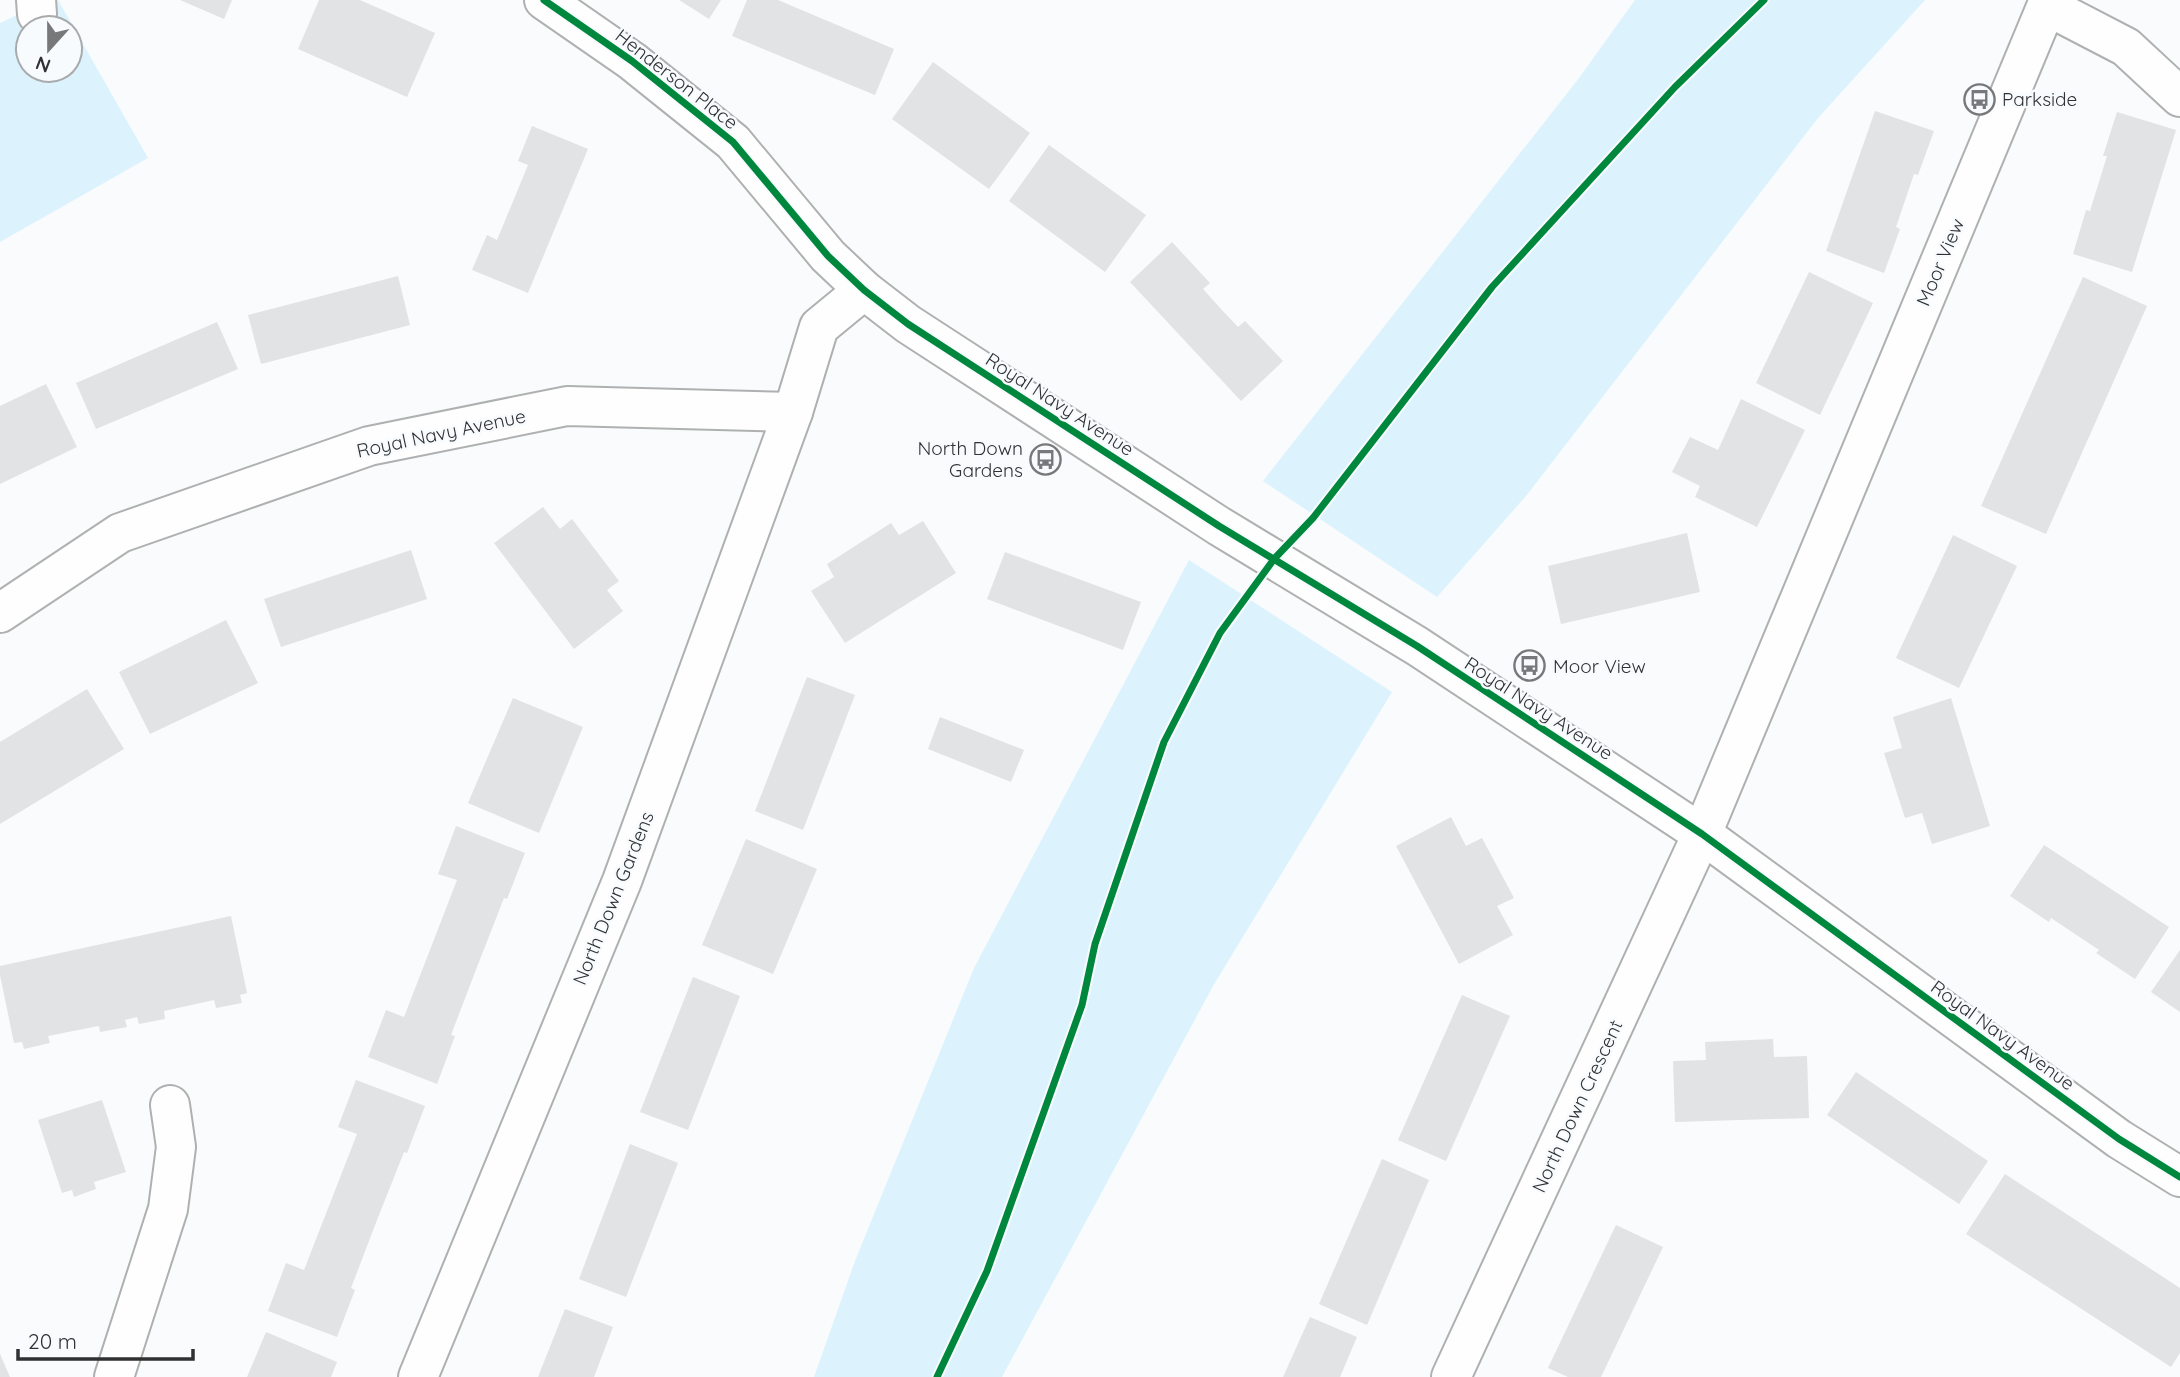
<svg xmlns="http://www.w3.org/2000/svg" width="2180" height="1377" viewBox="0 0 2180 1377" font-family="Quicksand,sans-serif">
  <style>
    .green { fill: #dcf3fe; fill-rule: evenodd }
    .building { fill: #e2e3e4 }
    .lines { fill: none; stroke-linecap: round; stroke-linejoin: round }
    .minor-casing { stroke: #afb1b1; stroke-width: 42 }
    .minor { stroke: #fefeff; stroke-width: 38 }
    .cycleway-casing { stroke: #f8fbfd; stroke-width: 11 }
    .cycleway { stroke: #00873e; stroke-width: 7 }
    .labels { text-anchor: middle; dominant-baseline: central; stroke-width: 5; stroke-linejoin: round; paint-order: stroke }
    .street-label { font-size: 19px; fill: #303132; stroke: #f8fbfd }
    .poi-label { font-size: 19px; fill: #303132; stroke: #f8fbfd; text-anchor: start }
  </style>
  <rect width="100%" height="100%" fill="#f9fbfc"/>
  <!-- green -->
  <g class="green">
    <path d="M 49,0 L 58,0 L 148,158 L 0,242 L 0,23 ZM 28,28 L 70,28 L 70,70 L 28,70 Z"/>
    <path d="M 1635,0 L 1925,0 L 1818,118 L 1526,496 L 1437,597 L 1263,481 L 1579,78 Z"/>
    <path d="M 1189,560 L 1392,692 L 1213,986 L 1002,1377 L 814,1377 L 855,1261 L 974,968 Z"/>
  </g>
  <!-- building -->
  <g class="building">
    <path d="M 180,0 L 232,0 L 224,19 Z"/>
    <path d="M 319,0 L 360,0 L 435,33 L 407,97 L 298,49 Z"/>
    <path d="M 679,0 L 721,0 L 709,19 Z"/>
    <path d="M 747,0 L 778,0 L 894,49 L 875,95 L 732,36 Z"/>
    <path d="M 933,62 L 1030,133 L 989,189 L 892,119 Z"/>
    <path d="M 1875,111 L 1934,131 L 1918,175 L 1914,174 L 1896,227 L 1900,229 L 1884,273 L 1826,251 Z"/>
    <path d="M 2117,112 L 2176,130 L 2132,272 L 2073,254 L 2086,210 L 2090,211 L 2107,156 L 2103,156 Z"/>
    <path d="M 532,126 L 588,149 L 528,293 L 472,270 L 487,235 L 497,240 L 528,165 L 518,161 Z"/>
    <path d="M 1049,145 L 1146,215 L 1105,272 L 1009,201 Z"/>
    <path d="M 1172,242 L 1210,283 L 1203,289 L 1221,309 L 1238,327 L 1245,321 L 1283,361 L 1241,401 L 1130,282 Z"/>
    <path d="M 1809,272 L 1873,303 L 1820,415 L 1756,383 Z"/>
    <path d="M 398,276 L 410,325 L 261,364 L 248,315 Z"/>
    <path d="M 2083,277 L 2147,306 L 2046,534 L 1981,506 Z"/>
    <path d="M 217,322 L 238,369 L 96,429 L 76,383 Z"/>
    <path d="M 46,384 L 77,447 L 0,484 L 0,406 Z"/>
    <path d="M 1741,399 L 1805,430 L 1757,527 L 1695,497 L 1700,486 L 1672,472 L 1690,437 L 1718,450 Z"/>
    <path d="M 543,507 L 560,529 L 572,519 L 619,581 L 607,590 L 623,611 L 574,649 L 494,543 Z"/>
    <path d="M 923,521 L 956,573 L 845,643 L 811,591 L 834,577 L 827,564 L 891,523 L 899,535 Z"/>
    <path d="M 1687,533 L 1700,592 L 1561,624 L 1548,566 Z"/>
    <path d="M 1953,535 L 2017,566 L 1959,688 L 1896,658 Z"/>
    <path d="M 411,550 L 427,599 L 281,647 L 264,599 Z"/>
    <path d="M 1005,552 L 1141,602 L 1123,650 L 987,599 Z"/>
    <path d="M 226,620 L 258,683 L 150,734 L 119,672 Z"/>
    <path d="M 807,677 L 855,695 L 803,830 L 755,811 Z"/>
    <path d="M 87,689 L 124,749 L 0,824 L 0,742 Z"/>
    <path d="M 513,698 L 583,727 L 539,833 L 468,803 Z"/>
    <path d="M 1951,698 L 1990,826 L 1932,844 L 1922,813 L 1905,818 L 1884,753 L 1902,748 L 1893,717 Z"/>
    <path d="M 940,717 L 1024,750 L 1011,782 L 928,749 Z"/>
    <path d="M 1451,817 L 1466,846 L 1482,838 L 1514,898 L 1497,906 L 1513,935 L 1459,964 L 1396,846 Z"/>
    <path d="M 456,826 L 525,853 L 507,899 L 504,898 L 477,967 L 451,1035 L 455,1036 L 437,1084 L 368,1057 L 386,1010 L 404,1017 L 457,880 L 438,874 Z"/>
    <path d="M 746,839 L 817,869 L 773,974 L 702,945 Z"/>
    <path d="M 2044,845 L 2169,927 L 2135,979 L 2096,953 L 2099,950 L 2051,918 L 2049,922 L 2010,896 Z"/>
    <path d="M 231,916 L 247,993 L 240,995 L 242,1003 L 216,1008 L 214,1000 L 164,1011 L 165,1019 L 139,1024 L 137,1017 L 125,1020 L 127,1027 L 100,1032 L 99,1026 L 73,1031 L 48,1036 L 50,1043 L 24,1049 L 22,1042 L 14,1043 L 0,975 L 0,966 Z"/>
    <path d="M 2180,950 L 2180,1012 L 2151,992 Z"/>
    <path d="M 693,977 L 740,996 L 688,1130 L 640,1112 Z"/>
    <path d="M 1462,995 L 1510,1016 L 1446,1161 L 1398,1140 Z"/>
    <path d="M 1773,1039 L 1774,1057 L 1807,1056 L 1809,1118 L 1675,1122 L 1673,1061 L 1706,1060 L 1705,1042 Z"/>
    <path d="M 1856,1072 L 1988,1161 L 1959,1204 L 1827,1115 Z"/>
    <path d="M 356,1080 L 425,1106 L 407,1153 L 404,1152 L 377,1220 L 351,1288 L 355,1290 L 337,1337 L 268,1311 L 286,1263 L 304,1270 L 357,1134 L 338,1127 Z"/>
    <path d="M 102,1100 L 126,1172 L 94,1182 L 96,1189 L 74,1197 L 72,1190 L 62,1193 L 38,1120 Z"/>
    <path d="M 630,1144 L 678,1163 L 626,1297 L 579,1279 Z"/>
    <path d="M 1382,1159 L 1429,1180 L 1367,1325 L 1319,1304 Z"/>
    <path d="M 2005,1174 L 2180,1288 L 2180,1353 L 2171,1367 L 1966,1234 Z"/>
    <path d="M 1616,1225 L 1663,1247 L 1601,1377 L 1568,1377 L 1548,1368 Z"/>
    <path d="M 565,1309 L 613,1327 L 594,1377 L 538,1377 Z"/>
    <path d="M 1310,1317 L 1357,1337 L 1340,1377 L 1283,1377 Z"/>
    <path d="M 266,1332 L 337,1362 L 331,1377 L 247,1377 Z"/>
    <path d="M 0,1354 L 10,1377 L 0,1377 Z"/>
  </g>
  <g class="lines">
    <defs>
      <g id="minor">
        <path d="M 36,0 L 37,14"/>
        <path d="M 544,0 L 632,61 L 733,142 L 828,256 L 864,290 L 908,324 L 1219,526 L 1417,646 L 1702,834 L 2119,1139 L 2180,1177"/>
        <path d="M 2047,6 L 2126,47 L 2180,97"/>
        <path d="M 0,613 L 120,533 L 369,446 L 567,406 L 793,412"/>
        <path d="M 114,1377 L 168,1209 L 176,1147 L 170,1105"/>
        <path d="M 418,1377 L 622,881 L 793,412 L 819,327 L 864,290"/>
        <path d="M 1451,1377 L 1702,834 L 2049,0"/>
      </g>
    </defs>
    <!-- minor casing -->
    <use href="#minor" class="minor-casing"/>
    <!-- minor -->
    <use href="#minor" class="minor"/>
    <defs>
      <g id="cycleway">
        <path d="M 544,0 L 632,61 L 733,142 L 828,256 L 864,290 L 908,324 L 1219,526 L 1417,646 L 1702,834 L 2119,1139 L 2180,1177"/>
        <path d="M 937,1377 L 987,1271 L 1082,1005 L 1095,944 L 1164,742 L 1220,633 L 1274,559 L 1313,518 L 1492,287 L 1675,87 L 1764,0"/>
      </g>
    </defs>
    <!-- cycleway casing -->
    <use href="#cycleway" class="cycleway-casing"/>
    <!-- cycleway -->
    <use href="#cycleway" class="cycleway"/>
  </g>
  <!-- icons -->
  <defs>
    <symbol id="bus-ring" viewBox="-11 -11 22 22"><circle r="9.5" fill="#f8fbfd" stroke="#767879" stroke-width="1.5"/><path d="M-5-6H5V4H4V6H2V4H-2V6H-4V4H-5ZM-3.5-4V0h7V-4ZM-3.5 1.2v1.5H-2V1.2ZM2 1.2v1.5H3.5V1.2Z" fill="#767879"/></symbol>
  </defs>
  <g fill-rule="evenodd">
    <use href="#bus-ring" x="1962" y="82" width="35" height="35"/>
    <use href="#bus-ring" x="1028" y="442" width="35" height="35"/>
    <use href="#bus-ring" x="1512" y="648" width="35" height="35"/>
  </g>
  <g class="labels">
    <!-- street labels -->
    <g class="street-label">
      <text transform="translate(677 79) rotate(38)">Henderson Place</text>
      <text transform="translate(1940 262) rotate(-67)">Moor View</text>
      <text transform="translate(1060 404) rotate(33)">Royal Navy Avenue</text>
      <text transform="translate(441 433) rotate(-12)">Royal Navy Avenue</text>
      <text transform="translate(1539 708) rotate(33)">Royal Navy Avenue</text>
      <text transform="translate(613 898) rotate(-68)">North Down Gardens</text>
      <text transform="translate(2003 1035) rotate(36)">Royal Navy Avenue</text>
      <text transform="translate(1577 1106) rotate(-65)">North Down Crescent</text>
    </g>
    <!-- poi labels -->
    <g class="poi-label">
      <text x="2002" y="99">Parkside</text>
      <text x="1023" y="448" text-anchor="end">North Down<tspan x="1023" dy="22">Gardens</tspan></text>
      <text x="1553" y="666">Moor View</text>
    </g>
  </g>
  <!-- north arrow -->
  <g transform="translate(49 49) rotate(201)"><circle r="33" fill="#f8fbfd" stroke="#a8aaac" stroke-width="2"/>
  <path d="M0-5L12 26L0 18L-12 26Z" fill="#767879"/>
  <text y="-10" font-size="19" font-weight="bold" text-anchor="middle" fill="#303132">N</text>
  </g>
  <!-- scale -->
  <path d="M18 1349v10h175v-10" fill="none" stroke="#303132" stroke-width="3.5"/>
  <text x="28" y="1349" font-size="21" fill="#303132" stroke="#f8fbfd" stroke-width="5" paint-order="stroke">20 m</text>
</svg>
